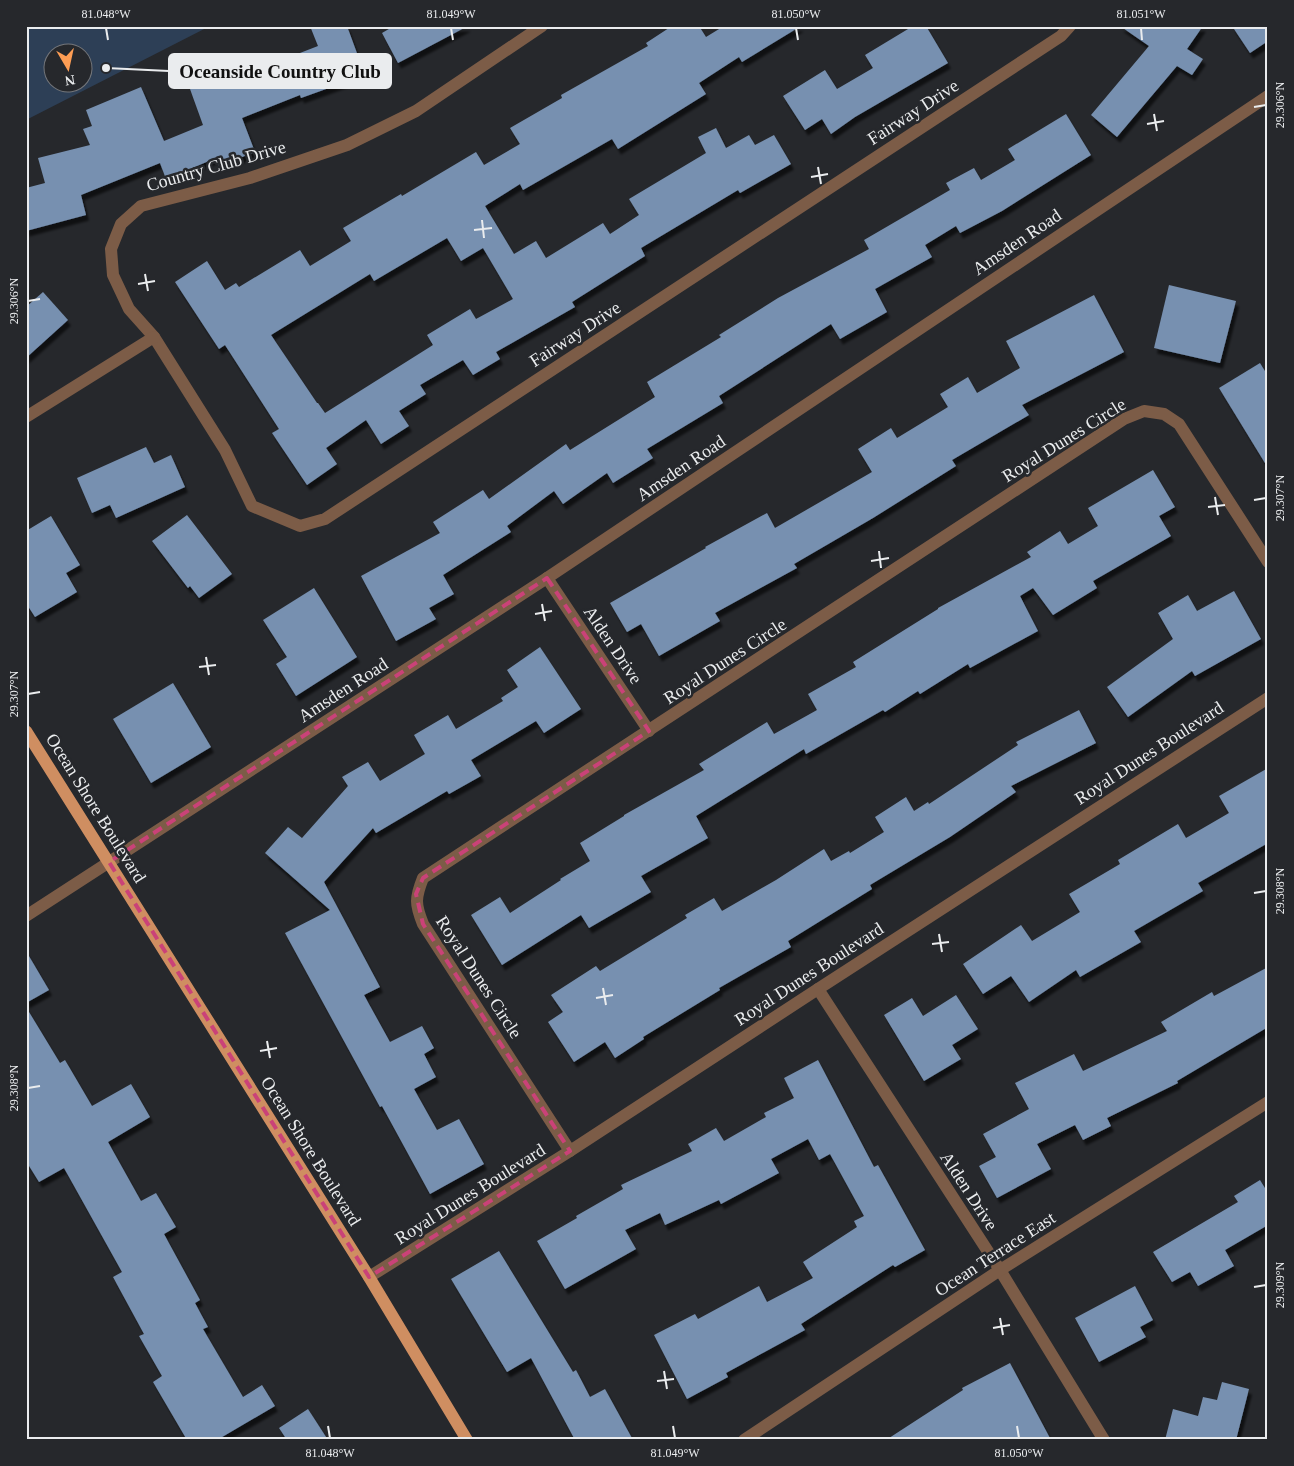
<svg xmlns="http://www.w3.org/2000/svg" width="1294" height="1466" viewBox="0 0 1294 1466" font-family="'Times New Roman',serif">
  <style>
    .green { fill: #2d3f56; fill-rule: evenodd }
    .building { fill: #7790b0; fill-rule: evenodd; filter: url(#shadow) }
    .lines { fill: none; stroke-linecap: round; stroke-linejoin: round }
    .street { stroke: #7c5c47; stroke-width: 12 }
    .primary { stroke: #cf8e61; stroke-width: 12 }
    .marked { fill: none; stroke: #ca4278; stroke-width: 4; stroke-dasharray: 10 6; stroke-linejoin: round }
    .ticks { fill: none; stroke: #eaecee; stroke-width: 2 }
    .labels { text-anchor: middle; dominant-baseline: central; stroke-width: 5; stroke-linejoin: round; paint-order: stroke }
    .street-label { font-size: 18px; fill: #eaecee; stroke: #26282c }
    .leader { fill: none; stroke: #eaecee; stroke-width: 2 }
    .callout-dot { fill: #eaecee; stroke: #26282c; stroke-width: 2 }
    .callout { fill: #eaecee; stroke: #eaecee; stroke-width: 2 }
    .callout-label { font-size: 19px; text-anchor: middle; font-weight: bold; fill: #111 }
    .neatline { fill: none; stroke: #eaecee; stroke-width: 2 }
    .ticks-label { font-size: 12px; text-anchor: middle; fill: #eaecee }
  </style>
  <defs>
    <filter id="shadow"><feDropShadow dx="3" dy="5.5" stdDeviation="1" flood-color="#0009"/></filter>
  </defs>
  <rect width="100%" height="100%" fill="#26282c"/>
  <!-- green -->
  <path class="green" d="M 26,26 L 210,26 L 26,120 ZM 52,52 L 82,52 L 82,82 L 52,82 Z"/>
  <!-- building -->
  <g class="building">
    <path d="M 310,26 L 347,26 L 365,75 L 301,98 L 300,95 L 242,118 L 255,152 L 219,166 L 216,158 L 166,179 L 160,163 L 81,195 L 86,215 L 26,231 L 26,188 L 45,183 L 38,158 L 90,145 L 83,129 L 92,126 L 86,110 L 141,87 L 164,141 L 203,125 L 190,89 L 246,68 L 251,82 L 290,67 L 287,58 L 318,46 Z"/>
    <path d="M 394,26 L 468,26 L 398,63 L 382,33 Z"/>
    <path d="M 672,26 L 699,26 L 706,37 L 724,26 L 801,26 L 742,62 L 739,57 L 699,83 L 706,94 L 618,149 L 612,139 L 523,190 L 520,184 L 485,206 L 514,254 L 536,241 L 546,258 L 603,223 L 610,234 L 639,215 L 629,199 L 706,153 L 698,137 L 716,128 L 726,148 L 749,135 L 755,145 L 774,135 L 791,164 L 740,193 L 738,190 L 641,248 L 645,256 L 572,302 L 575,307 L 496,352 L 500,359 L 473,375 L 463,360 L 420,385 L 426,394 L 399,411 L 409,426 L 381,444 L 366,420 L 326,448 L 337,464 L 307,485 L 272,433 L 279,429 L 225,345 L 219,349 L 175,282 L 207,261 L 225,290 L 236,283 L 239,287 L 300,250 L 310,266 L 351,241 L 343,228 L 401,194 L 402,196 L 476,152 L 484,165 L 520,144 L 510,128 L 562,98 L 561,95 L 648,46 L 646,43 ZM 447,238 L 461,261 L 483,248 L 513,299 L 476,319 L 470,309 L 427,335 L 433,345 L 325,413 L 318,403 L 317,403 L 271,335 L 370,274 L 374,281 Z"/>
    <path d="M 913,26 L 926,26 L 948,63 L 855,117 L 831,134 L 822,119 L 805,130 L 783,96 L 825,70 L 837,89 L 873,68 L 865,55 Z"/>
    <path d="M 1120,26 L 1203,26 L 1187,49 L 1203,59 L 1192,75 L 1177,66 L 1117,137 L 1091,115 L 1149,46 Z"/>
    <path d="M 1232,26 L 1268,26 L 1268,41 L 1250,53 Z"/>
    <path d="M 1066,114 L 1091,155 L 1002,211 L 960,233 L 956,226 L 925,245 L 932,257 L 875,289 L 887,312 L 840,339 L 831,324 L 719,396 L 723,403 L 647,449 L 653,458 L 613,483 L 607,473 L 563,504 L 554,491 L 507,526 L 511,532 L 443,575 L 454,594 L 429,608 L 436,619 L 396,641 L 361,576 L 440,533 L 433,522 L 483,490 L 489,499 L 566,444 L 570,450 L 655,397 L 647,382 L 721,337 L 719,335 L 778,298 L 869,249 L 864,240 L 950,190 L 946,183 L 974,168 L 981,180 L 1015,160 L 1008,149 Z"/>
    <path d="M 1169,285 L 1236,301 L 1220,363 L 1154,348 Z"/>
    <path d="M 43,292 L 68,320 L 26,358 L 26,307 Z"/>
    <path d="M 1094,295 L 1124,352 L 1022,405 L 1029,415 L 952,460 L 956,466 L 873,518 L 794,564 L 797,568 L 715,613 L 720,621 L 659,656 L 641,624 L 627,632 L 610,603 L 706,548 L 705,547 L 767,513 L 775,528 L 872,472 L 858,449 L 891,428 L 897,438 L 948,407 L 940,394 L 968,377 L 977,393 L 1020,368 L 1006,341 Z"/>
    <path d="M 1260,363 L 1268,376 L 1268,468 L 1219,388 Z"/>
    <path d="M 146,447 L 154,463 L 171,455 L 185,487 L 116,518 L 110,505 L 92,513 L 77,478 Z"/>
    <path d="M 1153,470 L 1175,507 L 1159,516 L 1171,536 L 1093,581 L 1097,588 L 1053,615 L 1033,588 L 1020,596 L 1038,631 L 970,668 L 968,664 L 920,694 L 918,691 L 885,712 L 883,710 L 806,754 L 804,749 L 696,816 L 708,838 L 641,876 L 651,892 L 589,928 L 581,915 L 502,965 L 471,915 L 500,897 L 510,913 L 561,880 L 560,879 L 590,861 L 580,843 L 624,816 L 624,815 L 704,770 L 699,764 L 767,722 L 774,734 L 817,710 L 808,694 L 856,667 L 853,662 L 938,609 L 938,608 L 1031,557 L 1027,552 L 1060,531 L 1068,544 L 1098,526 L 1088,508 Z"/>
    <path d="M 187,515 L 232,574 L 199,598 L 190,586 L 188,588 L 152,541 Z"/>
    <path d="M 51,516 L 80,565 L 66,573 L 77,592 L 35,617 L 26,603 L 26,531 Z"/>
    <path d="M 314,588 L 357,657 L 296,696 L 276,664 L 287,657 L 263,620 Z"/>
    <path d="M 1234,591 L 1261,639 L 1195,676 L 1192,671 L 1128,717 L 1107,687 L 1173,639 L 1158,613 L 1188,595 L 1197,611 Z"/>
    <path d="M 540,647 L 581,709 L 544,733 L 536,721 L 471,760 L 481,776 L 449,794 L 447,791 L 376,833 L 373,828 L 324,882 L 380,987 L 364,995 L 390,1042 L 422,1026 L 434,1048 L 424,1054 L 436,1077 L 414,1089 L 437,1130 L 459,1119 L 484,1164 L 430,1194 L 382,1106 L 380,1107 L 285,933 L 330,910 L 265,853 L 288,827 L 302,838 L 348,786 L 342,777 L 368,762 L 380,781 L 425,754 L 414,735 L 448,715 L 456,729 L 503,701 L 501,698 L 518,687 L 507,670 Z"/>
    <path d="M 173,683 L 211,747 L 151,783 L 113,719 Z"/>
    <path d="M 1079,710 L 1096,743 L 1011,786 L 1016,792 L 950,837 L 870,885 L 872,889 L 788,941 L 791,947 L 719,988 L 720,990 L 643,1037 L 644,1039 L 615,1058 L 605,1042 L 574,1062 L 548,1022 L 563,1012 L 551,995 L 596,966 L 600,971 L 687,918 L 685,915 L 714,898 L 722,911 L 776,880 L 824,849 L 831,861 L 849,851 L 850,853 L 884,832 L 875,817 L 906,797 L 914,811 L 928,802 L 929,804 L 1018,745 L 1016,742 Z"/>
    <path d="M 1268,768 L 1268,843 L 1198,883 L 1203,891 L 1134,931 L 1141,942 L 1080,977 L 1076,970 L 1029,1002 L 1011,976 L 983,994 L 963,964 L 1021,925 L 1032,941 L 1080,912 L 1069,894 L 1120,864 L 1118,860 L 1178,824 L 1186,838 L 1229,813 L 1219,796 Z"/>
    <path d="M 26,951 L 49,990 L 26,1003 Z"/>
    <path d="M 1268,967 L 1268,1027 L 1177,1081 L 1178,1083 L 1107,1118 L 1111,1126 L 1083,1140 L 1075,1125 L 1037,1144 L 1051,1169 L 997,1198 L 979,1166 L 996,1157 L 983,1134 L 1029,1109 L 1015,1083 L 1074,1054 L 1083,1071 L 1167,1031 L 1161,1022 L 1212,992 L 1214,996 Z"/>
    <path d="M 956,995 L 978,1029 L 952,1045 L 961,1059 L 924,1081 L 884,1015 L 912,998 L 923,1016 Z"/>
    <path d="M 26,1007 L 60,1063 L 65,1060 L 92,1106 L 131,1084 L 150,1117 L 108,1142 L 141,1201 L 156,1193 L 176,1227 L 164,1234 L 200,1300 L 195,1303 L 208,1327 L 203,1329 L 243,1397 L 262,1385 L 275,1406 L 217,1440 L 187,1440 L 153,1382 L 162,1376 L 139,1336 L 144,1334 L 113,1277 L 122,1272 L 64,1168 L 39,1182 L 26,1161 Z"/>
    <path d="M 818,1060 L 874,1167 L 878,1165 L 925,1250 L 895,1267 L 893,1265 L 801,1324 L 805,1330 L 726,1373 L 728,1377 L 687,1399 L 654,1335 L 695,1314 L 698,1319 L 759,1286 L 767,1302 L 813,1278 L 803,1262 L 857,1227 L 854,1221 L 864,1216 L 830,1154 L 819,1160 L 808,1139 L 771,1159 L 779,1173 L 721,1204 L 719,1200 L 665,1225 L 660,1213 L 625,1230 L 636,1249 L 565,1289 L 537,1241 L 577,1218 L 576,1216 L 623,1189 L 621,1185 L 692,1151 L 688,1144 L 716,1128 L 724,1141 L 766,1117 L 764,1113 L 794,1098 L 784,1078 Z"/>
    <path d="M 1260,1180 L 1268,1193 L 1268,1225 L 1225,1250 L 1234,1266 L 1198,1286 L 1190,1272 L 1172,1282 L 1153,1252 L 1238,1202 L 1234,1196 Z"/>
    <path d="M 499,1251 L 573,1372 L 576,1370 L 590,1397 L 605,1389 L 633,1440 L 575,1440 L 531,1358 L 507,1372 L 451,1279 Z"/>
    <path d="M 1135,1286 L 1153,1320 L 1140,1327 L 1146,1337 L 1099,1362 L 1075,1318 Z"/>
    <path d="M 1010,1363 L 1051,1440 L 886,1440 L 963,1390 L 962,1388 Z"/>
    <path d="M 1222,1382 L 1249,1389 L 1236,1440 L 1165,1440 L 1173,1409 L 1198,1416 L 1203,1397 L 1217,1400 Z"/>
    <path d="M 308,1409 L 328,1440 L 287,1440 L 279,1428 Z"/>
  </g>
  <g class="lines">
    <!-- street -->
    <g class="street">
      <path d="M 542,26 L 416,111 L 347,145 L 250,178 L 141,206 L 121,224 L 111,249 L 113,275 L 129,309 L 154,337 L 225,450 L 252,506 L 300,526 L 325,519 L 1061,36 L 1070,26"/>
      <path d="M 26,417 L 154,337"/>
      <path d="M 547,578 L 649,731"/>
      <path d="M 26,916 L 547,578 L 1268,96"/>
      <path d="M 818,989 L 1000,1270 L 1104,1440"/>
      <path d="M 570,1151 L 423,924 C 415,904 415,898 423,878 L 1124,419 L 1144,411 L 1164,414 L 1179,424 L 1268,562"/>
      <path d="M 369,1277 L 570,1151 L 818,989 L 1268,698"/>
      <path d="M 744,1440 L 1000,1270 L 1268,1102"/>
    </g>
    <!-- primary -->
    <path class="primary" d="M 26,731 L 369,1277 L 467,1440"/>
  </g>
  <!-- marked area -->
  <path class="marked" d="M 547,578 L 649,731 L 423,878 L 416,894 L 423,924 L 570,1151 L 369,1277 L 109,862 Z"/>
  <!-- ticks -->
  <path class="ticks" d="M 106,28 L 108,40M 451,28 L 453,40M 796,28 L 798,40M 1141,28 L 1142,40M 1254,107 L 1266,105M 1154,114 L 1157,131M 1147,124 L 1164,121M 818,167 L 821,184M 811,177 L 828,174M 482,220 L 484,238M 474,230 L 492,228M 145,274 L 148,291M 138,284 L 155,281M 28,301 L 40,299M 1215,497 L 1218,515M 1254,500 L 1266,498M 1208,507 L 1225,505M 879,551 L 881,568M 871,561 L 889,558M 542,604 L 545,621M 535,614 L 552,611M 206,657 L 209,675M 199,667 L 216,665M 28,694 L 40,692M 1254,893 L 1266,891M 939,934 L 942,952M 932,944 L 949,942M 603,988 L 606,1005M 596,998 L 613,995M 267,1041 L 270,1058M 260,1051 L 277,1048M 28,1088 L 40,1086M 1254,1287 L 1266,1285M 1000,1318 L 1003,1335M 993,1328 L 1010,1325M 664,1371 L 667,1389M 657,1381 L 674,1379M 328,1426 L 330,1438M 673,1426 L 675,1438M 1017,1426 L 1019,1438"/>
  <g class="labels">
    <!-- street labels -->
    <g class="street-label">
      <text transform="translate(913 112) rotate(-33)">Fairway Drive</text>
      <text transform="translate(216 166) rotate(-16)">Country Club Drive</text>
      <text transform="translate(1017 242) rotate(-34)">Amsden Road</text>
      <text transform="translate(575 334) rotate(-33)">Fairway Drive</text>
      <text transform="translate(1064 440) rotate(-32)">Royal Dunes Circle</text>
      <text transform="translate(681 468) rotate(-34)">Amsden Road</text>
      <text transform="translate(613 645) rotate(56)">Alden Drive</text>
      <text transform="translate(725 661) rotate(-33)">Royal Dunes Circle</text>
      <text transform="translate(343 690) rotate(-33)">Amsden Road</text>
      <text transform="translate(1149 753) rotate(-33)">Royal Dunes Boulevard</text>
      <text transform="translate(96 808) rotate(58)">Ocean Shore Boulevard</text>
      <text transform="translate(809 974) rotate(-33)">Royal Dunes Boulevard</text>
      <text transform="translate(479 977) rotate(57)">Royal Dunes Circle</text>
      <text transform="translate(311 1151) rotate(58)">Ocean Shore Boulevard</text>
      <text transform="translate(969 1191) rotate(57)">Alden Drive</text>
      <text transform="translate(470 1194) rotate(-32)">Royal Dunes Boulevard</text>
      <text transform="translate(995 1254) rotate(-33)">Ocean Terrace East</text>
    </g>
  </g>
  <!-- callouts -->
  <path class="leader" d="M106 68L169 71"/>
  <circle class="callout-dot" cx="106" cy="68" r="5"/>
  <rect class="callout" x="169" y="54" width="222" height="34" rx="5"/>
  <g class="callout-label">
    <text x="280" y="78">Oceanside Country Club</text>
  </g>
  <!-- border -->
  <rect width="1294" height="1466" fill="none" stroke="#26282c" stroke-width="55"/>
  <!-- north arrow -->
  <g transform="translate(68 68) rotate(171)"><circle r="24" fill="#26282c" stroke="#74767a"/>
  <path d="M0-4L9 19L0 12L-9 19Z" fill="#fd9d54"/>
  <text y="-8" font-size="14" font-weight="bold" text-anchor="middle" fill="#eaecee">N</text>
  </g>
  <rect x="28" y="28" width="1238" height="1410" class="neatline"/>
  <g class="ticks-label">
    <text x="106" y="18">81.048°W</text>
    <text x="451" y="18">81.049°W</text>
    <text x="796" y="18">81.050°W</text>
    <text x="1141" y="18">81.051°W</text>
    <text transform="translate(1280 105) rotate(-90)" y="4">29.306°N</text>
    <text transform="translate(14 301) rotate(-90)" y="4">29.306°N</text>
    <text transform="translate(1280 498) rotate(-90)" y="4">29.307°N</text>
    <text transform="translate(14 694) rotate(-90)" y="4">29.307°N</text>
    <text transform="translate(1280 891) rotate(-90)" y="4">29.308°N</text>
    <text transform="translate(14 1088) rotate(-90)" y="4">29.308°N</text>
    <text transform="translate(1280 1285) rotate(-90)" y="4">29.309°N</text>
    <text x="330" y="1457">81.048°W</text>
    <text x="675" y="1457">81.049°W</text>
    <text x="1019" y="1457">81.050°W</text>
  </g>
</svg>
